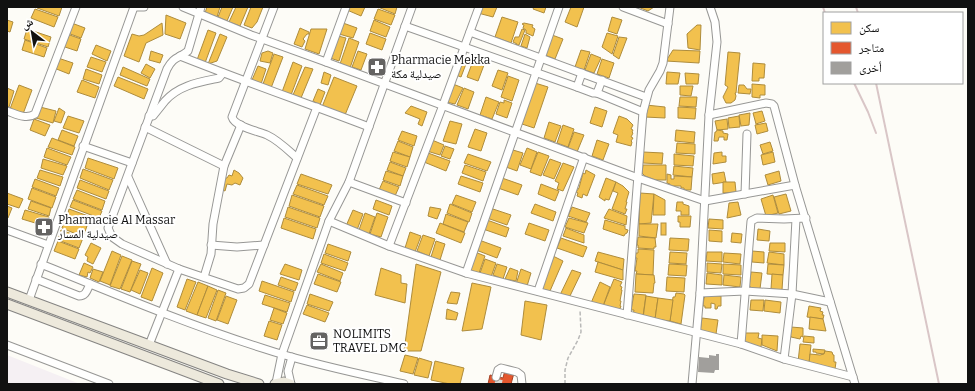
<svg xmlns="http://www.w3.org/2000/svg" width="975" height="391" viewBox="0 0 975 391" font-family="Bitter,'Noto Naskh Arabic',serif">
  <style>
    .industrial { fill: #f5f0f3 }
    .homes { fill: #f2c14e; stroke: #ae8c3c }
    .shops { fill: #e4572e; stroke: #a54225 }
    .building { fill: #a19f9c }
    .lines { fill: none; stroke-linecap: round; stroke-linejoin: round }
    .minor-tunnel { stroke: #dad9d4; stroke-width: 7; stroke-dasharray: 7 3.5; stroke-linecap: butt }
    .minor-casing { stroke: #979795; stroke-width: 9 }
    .major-casing { stroke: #858482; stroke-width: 11 }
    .path { stroke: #b9b9b8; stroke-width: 1.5; stroke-dasharray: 4 2; stroke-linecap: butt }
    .minor { stroke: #fffffe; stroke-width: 7 }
    .major { stroke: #ede9dc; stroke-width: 9 }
    .rail { stroke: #d9c6c7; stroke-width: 2 }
    .labels { text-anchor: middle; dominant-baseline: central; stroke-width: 4; stroke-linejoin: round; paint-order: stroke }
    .poi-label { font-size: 12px; fill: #111; stroke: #fff; text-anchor: start }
  </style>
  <rect width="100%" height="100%" fill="#fdfcf7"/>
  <!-- industrial -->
  <path class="industrial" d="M 7,355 L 80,384 L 7,384 Z"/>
  <!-- homes -->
  <g class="homes">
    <path d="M 38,7 L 62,7 L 59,16 L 37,8 Z"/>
    <path d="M 207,7 L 220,7 L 217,17 L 205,13 Z"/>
    <path d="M 222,7 L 233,7 L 227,21 L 218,17 Z"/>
    <path d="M 236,7 L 248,7 L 240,26 L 229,22 Z"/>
    <path d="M 251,7 L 263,7 L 257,22 L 252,28 L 244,25 Z"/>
    <path d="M 349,7 L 365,7 L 361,16 L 347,10 Z"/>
    <path d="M 378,7 L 397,7 L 395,14 Z"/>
    <path d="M 480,7 L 497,7 L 493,17 L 478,13 Z"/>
    <path d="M 534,7 L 546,7 L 544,13 L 533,9 Z"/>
    <path d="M 571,7 L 584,7 L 577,27 L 565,22 Z"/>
    <path d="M 638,7 L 654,7 L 648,11 Z"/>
    <path d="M 35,9 L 58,17 L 54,27 L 31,18 Z"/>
    <path d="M 378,9 L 395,15 L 391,25 L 374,19 Z"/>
    <path d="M 166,15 L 186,23 L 180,39 L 165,34 Z"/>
    <path d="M 502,17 L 518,22 L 511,43 L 495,37 Z"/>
    <path d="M 612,17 L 622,20 L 617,34 L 608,31 Z"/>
    <path d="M 7,20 L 13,22 L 10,32 L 7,31 Z"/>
    <path d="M 374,20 L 390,27 L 386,37 L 370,31 Z"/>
    <path d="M 69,22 L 85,28 L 81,38 L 65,32 Z"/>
    <path d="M 162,23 L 163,35 L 146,43 L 139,62 L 124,56 L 132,34 L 139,36 L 144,35 Z"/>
    <path d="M 343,23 L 357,28 L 353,38 L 339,34 Z"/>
    <path d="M 524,23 L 533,25 L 532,27 L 535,29 L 533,36 L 526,33 L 526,30 L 523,28 L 524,25 L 522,24 Z"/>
    <path d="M 697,25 L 701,25 L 700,50 L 688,48 L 687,34 Z"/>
    <path d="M 300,28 L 309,32 L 309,34 L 307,34 L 303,39 L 305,41 L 302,47 L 294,44 Z"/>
    <path d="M 27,29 L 51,37 L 48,47 L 24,39 Z"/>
    <path d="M 311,29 L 327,29 L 319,54 L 305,49 Z"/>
    <path d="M 522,29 L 525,30 L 519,45 L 516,45 L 517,44 L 513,42 L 515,37 L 519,37 Z"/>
    <path d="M 208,30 L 216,33 L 205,63 L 197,60 Z"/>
    <path d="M 370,33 L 386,39 L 382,50 L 366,44 Z"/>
    <path d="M 607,33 L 618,36 L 612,54 L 602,47 Z"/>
    <path d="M 67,34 L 81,39 L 77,51 L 62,46 Z"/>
    <path d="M 220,34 L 227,37 L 217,61 L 208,64 Z"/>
    <path d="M 525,34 L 530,37 L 527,48 L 521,46 Z"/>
    <path d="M 552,35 L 563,39 L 555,59 L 545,55 Z"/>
    <path d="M 338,36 L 346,38 L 339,61 L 330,58 Z"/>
    <path d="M 619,37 L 627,38 L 619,59 L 613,55 Z"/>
    <path d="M 349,38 L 359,42 L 350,68 L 340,64 Z"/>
    <path d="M 25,40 L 47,48 L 44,57 L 22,50 Z"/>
    <path d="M 96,45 L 111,51 L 107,61 L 92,54 Z"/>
    <path d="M 581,50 L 590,52 L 584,70 L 575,67 Z"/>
    <path d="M 673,50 L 700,51 L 699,63 L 666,61 Z"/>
    <path d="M 151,51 L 163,55 L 160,63 L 149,60 Z"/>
    <path d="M 268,51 L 273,53 L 270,63 L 260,61 L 262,53 Z"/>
    <path d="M 358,51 L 367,54 L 361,70 L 352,67 Z"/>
    <path d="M 728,52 L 740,53 L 736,93 L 735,93 L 736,96 L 735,100 L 731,103 L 726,103 L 723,97 L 728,87 L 725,85 Z"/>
    <path d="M 274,54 L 283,57 L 271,88 L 263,84 Z"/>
    <path d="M 591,54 L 601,58 L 594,73 L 585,70 Z"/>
    <path d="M 91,57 L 106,62 L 102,72 L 87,67 Z"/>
    <path d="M 462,57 L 471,61 L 470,64 L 466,64 L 461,77 L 456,75 Z"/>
    <path d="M 58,58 L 73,63 L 69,74 L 54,68 Z"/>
    <path d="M 602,59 L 614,63 L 609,78 L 597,74 Z"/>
    <path d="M 473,61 L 484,65 L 478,81 L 467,77 Z"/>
    <path d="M 293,62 L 302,66 L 291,95 L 282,92 Z"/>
    <path d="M 753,63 L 765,64 L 764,78 L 759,78 L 759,81 L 752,81 Z"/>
    <path d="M 146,64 L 155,69 L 150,78 L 141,73 Z"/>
    <path d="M 258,66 L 266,69 L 261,84 L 252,80 Z"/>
    <path d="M 123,67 L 150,79 L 147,86 L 120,75 Z"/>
    <path d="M 305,67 L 313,69 L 301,98 L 293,95 Z"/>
    <path d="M 86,69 L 102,75 L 99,84 L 83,79 Z"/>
    <path d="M 498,70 L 508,73 L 502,90 L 492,86 Z"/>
    <path d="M 324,72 L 331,75 L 328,85 L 321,83 Z"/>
    <path d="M 667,72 L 680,73 L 678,84 L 666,84 Z"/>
    <path d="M 685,73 L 699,74 L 698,84 L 686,84 Z"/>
    <path d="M 508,76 L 519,80 L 512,101 L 501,97 Z"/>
    <path d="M 118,77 L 148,89 L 144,99 L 114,86 Z"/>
    <path d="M 334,77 L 357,86 L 345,115 L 322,107 Z"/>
    <path d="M 82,80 L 99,87 L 95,98 L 77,92 Z"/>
    <path d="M 535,83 L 548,87 L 534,128 L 522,124 Z"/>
    <path d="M 453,84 L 463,88 L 455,104 L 446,102 Z"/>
    <path d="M 752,84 L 765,85 L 765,95 L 760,95 L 760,98 L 752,97 Z"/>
    <path d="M 19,85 L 32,90 L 23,114 L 10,109 Z"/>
    <path d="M 739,85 L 744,85 L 747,89 L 751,89 L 750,94 L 738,93 Z"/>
    <path d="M 680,86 L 693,86 L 691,96 L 680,95 Z"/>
    <path d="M 7,88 L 14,91 L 9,107 L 7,107 Z"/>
    <path d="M 464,88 L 474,92 L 468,109 L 457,105 Z"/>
    <path d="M 318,89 L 325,92 L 320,105 L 313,101 Z"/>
    <path d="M 486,97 L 499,102 L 492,119 L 480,115 Z"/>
    <path d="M 680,97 L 697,97 L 696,107 L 679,106 Z"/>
    <path d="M 504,100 L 512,103 L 507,118 L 496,114 L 500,102 L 504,103 Z"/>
    <path d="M 646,105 L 665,107 L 665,118 L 645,117 Z"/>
    <path d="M 411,106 L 427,112 L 422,126 L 418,124 L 420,119 L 405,113 Z"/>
    <path d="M 40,107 L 56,111 L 53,123 L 36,118 Z"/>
    <path d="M 595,107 L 607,111 L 602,127 L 590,123 Z"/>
    <path d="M 678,107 L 696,108 L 695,119 L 678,118 Z"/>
    <path d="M 59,108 L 65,112 L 61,123 L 54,121 Z"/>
    <path d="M 762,111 L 765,121 L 756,124 L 753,113 Z"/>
    <path d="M 750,113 L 749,125 L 741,126 L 739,115 Z"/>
    <path d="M 68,116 L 84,121 L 79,133 L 63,128 Z"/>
    <path d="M 619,116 L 627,119 L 633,125 L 631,129 L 633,130 L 632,132 L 633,133 L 631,137 L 633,138 L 631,141 L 632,142 L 631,146 L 616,142 L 618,135 L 613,133 Z"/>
    <path d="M 739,116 L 740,127 L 729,128 L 728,118 Z"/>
    <path d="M 34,119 L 50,125 L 45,136 L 30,130 Z"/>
    <path d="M 727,119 L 728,129 L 717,130 L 715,121 Z"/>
    <path d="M 450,121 L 462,124 L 456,144 L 443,141 Z"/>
    <path d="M 549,122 L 561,126 L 555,142 L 544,138 Z"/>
    <path d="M 766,123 L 768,131 L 757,134 L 755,125 Z"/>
    <path d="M 563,125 L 574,129 L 568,147 L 557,143 Z"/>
    <path d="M 475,129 L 487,133 L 481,151 L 468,147 Z"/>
    <path d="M 62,130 L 78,136 L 74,146 L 58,140 Z"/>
    <path d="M 676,130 L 695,132 L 694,143 L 675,141 Z"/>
    <path d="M 717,130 L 723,131 L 723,133 L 728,134 L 727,140 L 724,140 L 724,137 L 719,137 L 718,141 L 714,141 L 715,132 L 716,132 Z"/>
    <path d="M 402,131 L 417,136 L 414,146 L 398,140 Z"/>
    <path d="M 574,132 L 584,135 L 577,152 L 568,148 Z"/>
    <path d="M 52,138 L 75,147 L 72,155 L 48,147 Z"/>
    <path d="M 432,140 L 444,145 L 440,155 L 427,151 Z"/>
    <path d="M 597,140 L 609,144 L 603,160 L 592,156 Z"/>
    <path d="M 398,141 L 413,147 L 410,157 L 394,151 Z"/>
    <path d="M 770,142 L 773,151 L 763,154 L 760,145 Z"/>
    <path d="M 677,143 L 695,144 L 695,154 L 676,153 Z"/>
    <path d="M 445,146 L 454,149 L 450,159 L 441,156 Z"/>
    <path d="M 47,148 L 71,157 L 67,165 L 44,157 Z"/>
    <path d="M 527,148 L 537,152 L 531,169 L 520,165 Z"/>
    <path d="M 513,150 L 523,153 L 517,171 L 506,167 Z"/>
    <path d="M 393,152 L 410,157 L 407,167 L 390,161 Z"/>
    <path d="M 538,152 L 549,156 L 541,176 L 530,172 Z"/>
    <path d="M 643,152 L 663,153 L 662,164 L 643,163 Z"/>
    <path d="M 722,152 L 722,156 L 726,156 L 726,162 L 713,164 L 714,153 Z"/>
    <path d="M 773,152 L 775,162 L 763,165 L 761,155 Z"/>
    <path d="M 428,153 L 450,161 L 446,171 L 424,162 Z"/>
    <path d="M 468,154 L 491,162 L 487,171 L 464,163 Z"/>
    <path d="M 674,154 L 694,156 L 693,166 L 674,165 Z"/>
    <path d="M 88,158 L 118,168 L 114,179 L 85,168 Z"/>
    <path d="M 43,159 L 67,166 L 63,175 L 41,168 Z"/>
    <path d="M 550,159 L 561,163 L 554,179 L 543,175 Z"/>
    <path d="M 390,162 L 406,168 L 403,176 L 387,170 Z"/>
    <path d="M 563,163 L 574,167 L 563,191 L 557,189 L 559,183 L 555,181 Z"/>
    <path d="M 465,165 L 486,172 L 483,181 L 462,173 Z"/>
    <path d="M 643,165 L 666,165 L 666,180 L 655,180 L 645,176 L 642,173 Z"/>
    <path d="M 674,166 L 693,168 L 692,177 L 673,175 Z"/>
    <path d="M 83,169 L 113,180 L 109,190 L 80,178 Z"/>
    <path d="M 40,170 L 63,177 L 60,186 L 37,178 Z"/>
    <path d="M 234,170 L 239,173 L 243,178 L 240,185 L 235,183 L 232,185 L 227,184 L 225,191 L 220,189 L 224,178 L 227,178 L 229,175 L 232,176 Z"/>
    <path d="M 586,170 L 595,175 L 587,196 L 583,194 L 582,198 L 577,196 L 578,193 L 576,192 L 579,188 L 583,173 L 585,174 Z"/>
    <path d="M 386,171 L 403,176 L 400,186 L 383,180 Z"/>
    <path d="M 779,171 L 781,181 L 768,185 L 765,175 Z"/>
    <path d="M 724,172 L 726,182 L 713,184 L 712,174 Z"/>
    <path d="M 301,174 L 332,185 L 328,194 L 297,184 Z"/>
    <path d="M 667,174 L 671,175 L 671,179 L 674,179 L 674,176 L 692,177 L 691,190 L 684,190 L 684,188 L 681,188 L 681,186 L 670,186 L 670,184 L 667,183 Z"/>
    <path d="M 461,176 L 483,183 L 480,192 L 458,184 Z"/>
    <path d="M 502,178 L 522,185 L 518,195 L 498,188 Z"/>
    <path d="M 606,178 L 616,182 L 609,200 L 605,199 L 605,201 L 599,197 Z"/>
    <path d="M 35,179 L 59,188 L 56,196 L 32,187 Z"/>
    <path d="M 80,180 L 109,191 L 106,199 L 77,188 Z"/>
    <path d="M 383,181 L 399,187 L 395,196 L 379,190 Z"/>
    <path d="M 616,182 L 623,186 L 629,192 L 626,202 L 627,202 L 625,209 L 627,209 L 625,214 L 612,209 L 618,193 L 613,191 Z"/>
    <path d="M 723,182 L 735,182 L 736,192 L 723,193 Z"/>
    <path d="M 541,184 L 559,191 L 555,201 L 538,194 Z"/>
    <path d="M 297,185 L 328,196 L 324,205 L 293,194 Z"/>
    <path d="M 32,188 L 56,197 L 52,208 L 28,199 Z"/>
    <path d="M 77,190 L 105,201 L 102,210 L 73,199 Z"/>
    <path d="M 7,193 L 23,199 L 19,208 L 7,204 Z"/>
    <path d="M 640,193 L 654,194 L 651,223 L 639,224 Z"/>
    <path d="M 654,194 L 665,200 L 665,215 L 653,215 Z"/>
    <path d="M 786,194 L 791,211 L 779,214 L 774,197 Z"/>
    <path d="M 292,195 L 324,206 L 320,217 L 289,206 Z"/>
    <path d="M 456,195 L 476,202 L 472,212 L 452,204 Z"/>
    <path d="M 773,195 L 778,213 L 766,216 L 761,199 Z"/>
    <path d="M 73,200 L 102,211 L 99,218 L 70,207 Z"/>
    <path d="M 376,200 L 392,206 L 389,215 L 373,209 Z"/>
    <path d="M 31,201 L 51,208 L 49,216 L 28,209 Z"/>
    <path d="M 677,202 L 683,202 L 683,204 L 689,206 L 689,215 L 681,215 L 681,211 L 676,211 Z"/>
    <path d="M 738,202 L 741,215 L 727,218 L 729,203 Z"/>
    <path d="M 450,204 L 472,213 L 469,222 L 447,213 Z"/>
    <path d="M 535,204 L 556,212 L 553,221 L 531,213 Z"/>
    <path d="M 7,206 L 12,208 L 8,218 L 7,218 Z"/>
    <path d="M 288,207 L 320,218 L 317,228 L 285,217 Z"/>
    <path d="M 430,207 L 441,209 L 437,219 L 428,216 Z"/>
    <path d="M 572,207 L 590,213 L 586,222 L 568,216 Z"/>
    <path d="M 490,208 L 511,215 L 507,225 L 487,218 Z"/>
    <path d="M 69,209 L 91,217 L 88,225 L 67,217 Z"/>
    <path d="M 609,209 L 627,216 L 626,225 L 604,218 Z"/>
    <path d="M 25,210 L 49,217 L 45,226 L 22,219 Z"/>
    <path d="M 353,210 L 363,214 L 357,230 L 346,226 Z"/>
    <path d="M 365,213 L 375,217 L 369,234 L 359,230 Z"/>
    <path d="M 377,213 L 388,217 L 381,237 L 370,234 Z"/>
    <path d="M 446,214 L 468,222 L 464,232 L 443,224 Z"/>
    <path d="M 678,216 L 691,216 L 690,227 L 680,227 L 680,222 L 678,222 Z"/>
    <path d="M 66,217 L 87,226 L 83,237 L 62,228 Z"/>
    <path d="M 284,218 L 316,229 L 313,239 L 281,228 Z"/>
    <path d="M 569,218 L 588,223 L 584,233 L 565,227 Z"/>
    <path d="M 709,219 L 723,220 L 723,229 L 708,228 Z"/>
    <path d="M 487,220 L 509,228 L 506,237 L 483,229 Z"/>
    <path d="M 605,220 L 625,226 L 625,229 L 628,230 L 627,233 L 625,234 L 624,236 L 603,229 Z"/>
    <path d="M 440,223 L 465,233 L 461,243 L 436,233 Z"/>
    <path d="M 529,223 L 549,230 L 545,241 L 525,234 Z"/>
    <rect x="661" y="223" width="5" height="12"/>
    <path d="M 639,224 L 658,224 L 656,238 L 639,236 Z"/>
    <path d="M 566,228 L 584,235 L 584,243 L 563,236 Z"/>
    <path d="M 758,229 L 770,231 L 769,241 L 757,240 Z"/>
    <path d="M 61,230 L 83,238 L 79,248 L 58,240 Z"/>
    <path d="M 709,230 L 722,231 L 722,242 L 709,241 Z"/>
    <path d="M 410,232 L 421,236 L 415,252 L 405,248 Z"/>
    <path d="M 732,233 L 742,234 L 741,243 L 731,242 Z"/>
    <path d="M 423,235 L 435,239 L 429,256 L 417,251 Z"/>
    <path d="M 638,237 L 655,238 L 656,247 L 654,247 L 654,249 L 638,248 L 638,245 L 637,245 Z"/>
    <path d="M 561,238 L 587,247 L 583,257 L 557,248 Z"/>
    <path d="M 670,238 L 689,239 L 688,251 L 669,250 Z"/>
    <path d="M 479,240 L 501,248 L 497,258 L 476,250 Z"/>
    <path d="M 58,241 L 79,249 L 75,259 L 54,251 Z"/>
    <path d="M 436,241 L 445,244 L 440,260 L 431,257 Z"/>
    <path d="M 91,243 L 101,248 L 93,264 L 87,261 L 88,257 L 85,255 Z"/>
    <path d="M 770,243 L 785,243 L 785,252 L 769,251 Z"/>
    <path d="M 328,244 L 351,252 L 348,261 L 325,253 Z"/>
    <path d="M 638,249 L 654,250 L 653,275 L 636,274 L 637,271 L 635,271 L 637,258 L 635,258 L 636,253 L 638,253 Z"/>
    <path d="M 112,251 L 121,255 L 110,285 L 100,281 Z"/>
    <path d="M 752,251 L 764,252 L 764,263 L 752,262 Z"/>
    <path d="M 475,252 L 485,256 L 479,273 L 468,269 Z"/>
    <path d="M 598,252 L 624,259 L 623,270 L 595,261 Z"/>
    <path d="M 670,252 L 687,253 L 686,264 L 669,263 Z"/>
    <path d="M 707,252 L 722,252 L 722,262 L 706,261 Z"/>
    <path d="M 769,252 L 784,254 L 784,265 L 767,263 Z"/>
    <path d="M 724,253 L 741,254 L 740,264 L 723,262 Z"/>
    <path d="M 324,254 L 348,263 L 345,271 L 321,263 Z"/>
    <path d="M 122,256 L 132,260 L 120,289 L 110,286 Z"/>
    <path d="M 553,256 L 563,261 L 550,291 L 541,289 Z"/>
    <path d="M 485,259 L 496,263 L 491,277 L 480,273 Z"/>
    <path d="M 132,261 L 141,264 L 130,292 L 121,289 Z"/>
    <path d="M 598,262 L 623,270 L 623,280 L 595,272 Z"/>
    <path d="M 84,263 L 93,267 L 90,273 L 88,272 L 87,277 L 79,275 Z"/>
    <path d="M 707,263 L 722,264 L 721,273 L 707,272 Z"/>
    <path d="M 285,264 L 302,270 L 299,280 L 280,274 Z"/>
    <path d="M 321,264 L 343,273 L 340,281 L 317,272 Z"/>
    <path d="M 416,264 L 441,272 L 421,351 L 404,351 Z"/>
    <path d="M 497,264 L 507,267 L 503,279 L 493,275 Z"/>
    <path d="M 669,264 L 687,265 L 686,276 L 668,275 Z"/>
    <path d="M 723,264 L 741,265 L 741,275 L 723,274 Z"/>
    <path d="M 768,264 L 784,265 L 783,275 L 767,274 Z"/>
    <path d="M 152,268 L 163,273 L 152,301 L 141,297 Z"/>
    <path d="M 381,268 L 401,275 L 401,283 L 407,284 L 405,303 L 375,295 Z"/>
    <path d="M 510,268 L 518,271 L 516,281 L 505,279 Z"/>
    <path d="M 93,269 L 103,272 L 99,282 L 90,278 Z"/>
    <path d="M 521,269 L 531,273 L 527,286 L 516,284 Z"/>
    <path d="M 140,270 L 148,273 L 140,294 L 131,290 Z"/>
    <path d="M 572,270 L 581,273 L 569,298 L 560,295 Z"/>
    <path d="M 751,272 L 762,273 L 760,289 L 759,288 L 759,291 L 750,288 L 751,287 L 749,287 Z"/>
    <path d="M 707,273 L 722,275 L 722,285 L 706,284 Z"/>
    <path d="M 318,274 L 341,282 L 337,292 L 314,284 Z"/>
    <path d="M 636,274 L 654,275 L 655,283 L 654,283 L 653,293 L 635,292 Z"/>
    <path d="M 772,274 L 783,275 L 782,290 L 771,289 Z"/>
    <path d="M 724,275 L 741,277 L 740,287 L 723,285 Z"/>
    <path d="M 281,277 L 298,283 L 295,291 L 278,285 Z"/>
    <path d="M 667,277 L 685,278 L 684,292 L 666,291 Z"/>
    <path d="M 187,279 L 196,282 L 185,310 L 177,307 Z"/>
    <path d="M 614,279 L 622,282 L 620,286 L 622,287 L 621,290 L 622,290 L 620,301 L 621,301 L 620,306 L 621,306 L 619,311 L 603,306 Z"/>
    <path d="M 262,281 L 294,292 L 291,302 L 259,291 Z"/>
    <path d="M 198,282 L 208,286 L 197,315 L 186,311 Z"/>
    <path d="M 600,282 L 610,287 L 603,306 L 591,303 Z"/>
    <path d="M 472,283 L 491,287 L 482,329 L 462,331 Z"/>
    <path d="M 208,286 L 217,290 L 206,318 L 197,315 Z"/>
    <path d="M 218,290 L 226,293 L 216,321 L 208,318 Z"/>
    <path d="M 451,292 L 460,293 L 457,304 L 447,303 Z"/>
    <path d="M 676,293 L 684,294 L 685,295 L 681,324 L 670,321 L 673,297 L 675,297 Z"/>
    <path d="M 310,294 L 333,302 L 329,311 L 307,304 Z"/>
    <path d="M 634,294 L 646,295 L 643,316 L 633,315 L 634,310 L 631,310 Z"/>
    <path d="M 265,295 L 290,303 L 287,312 L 262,304 Z"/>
    <path d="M 707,295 L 721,296 L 721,306 L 718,306 L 717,309 L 715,309 L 715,304 L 711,303 L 711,308 L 705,308 L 705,306 L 703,306 L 704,298 Z"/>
    <path d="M 226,296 L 237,300 L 228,324 L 217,320 Z"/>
    <path d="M 646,296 L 658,298 L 655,319 L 643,318 Z"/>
    <path d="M 658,298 L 673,300 L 670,321 L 655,319 Z"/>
    <path d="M 751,300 L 764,300 L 763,311 L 750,310 Z"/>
    <path d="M 765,300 L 781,302 L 780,313 L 764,311 Z"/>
    <path d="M 525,301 L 547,305 L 541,340 L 521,335 Z"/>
    <path d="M 307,305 L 329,313 L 325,322 L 303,314 Z"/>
    <path d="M 809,306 L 821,308 L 820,311 L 823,312 L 822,315 L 824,315 L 823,319 L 807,317 Z"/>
    <path d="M 274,308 L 287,313 L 283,324 L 270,320 Z"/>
    <path d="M 447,309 L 458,313 L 456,320 L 446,319 Z"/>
    <path d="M 810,317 L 823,319 L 826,331 L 809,329 Z"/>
    <path d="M 702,318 L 718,320 L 716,334 L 700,332 Z"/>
    <path d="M 269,321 L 282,325 L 277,340 L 264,336 Z"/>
    <path d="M 791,327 L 803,328 L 803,337 L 801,336 L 800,339 L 791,337 L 791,336 L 790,335 Z"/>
    <path d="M 745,333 L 759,333 L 758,338 L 762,339 L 761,347 L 744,343 Z"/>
    <path d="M 762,335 L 778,336 L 777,351 L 762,345 Z"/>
    <path d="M 804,336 L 814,337 L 814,343 L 803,342 Z"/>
    <path d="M 800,344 L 811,345 L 809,363 L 798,362 Z"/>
    <path d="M 813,349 L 825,350 L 824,354 L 816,353 L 816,352 L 813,352 Z"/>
    <path d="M 825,351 L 832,352 L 833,355 L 834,355 L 834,362 L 836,362 L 835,369 L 809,363 L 810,354 L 820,355 L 824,354 Z"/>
    <path d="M 405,355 L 418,358 L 413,374 L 400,371 Z"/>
    <path d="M 419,358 L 432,362 L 428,378 L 414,375 Z"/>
    <path d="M 435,361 L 464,368 L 460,384 L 450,384 L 431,380 Z"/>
  </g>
  <!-- shops -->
  <path class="shops" d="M 505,370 L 514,373 L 511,384 L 488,384 L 490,375 L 503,378 Z"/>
  <!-- building -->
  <path class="building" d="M 716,354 L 719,354 L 719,370 L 715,370 L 714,373 L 698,372 L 699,357 L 709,358 L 709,355 L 716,356 Z"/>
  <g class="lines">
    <!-- minor-tunnel -->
    <path class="minor-tunnel" d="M 495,382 L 503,384"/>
    <defs>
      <g id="minor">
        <path d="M 135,7 L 144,7"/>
        <path d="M 183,7 L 251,35 L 326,62 L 638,178 L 705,201 L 795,185"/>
        <path d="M 201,7 L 188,51 C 178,59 174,56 167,69 L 108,228 L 112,237 L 122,244 L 179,269 L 238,289 L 244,288 L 249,284 L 317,107"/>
        <path d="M 274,7 L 232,117 C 235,127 258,131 267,135 C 278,140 288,150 297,158"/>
        <path d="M 623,7 L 668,24"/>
        <path d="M 405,26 L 577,87 L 582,73"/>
        <path d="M 470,32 L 646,97"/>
        <path d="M 180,56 C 243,81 306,103 369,127"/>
        <path d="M 326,62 L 346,7"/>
        <path d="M 577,87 L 593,93 L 597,93 L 602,80"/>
        <path d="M 597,93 L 643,112"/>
        <path d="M 7,111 C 16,114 26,120 35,114 L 76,7"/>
        <path d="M 709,115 L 766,103 L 772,104 L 774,106 L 795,185 L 855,384"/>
        <path d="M 149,116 L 153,116 C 157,111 161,106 165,101 C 179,85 200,82 219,78 L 223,73"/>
        <path d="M 145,127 L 224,166"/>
        <path d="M 83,146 L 132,163"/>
        <path d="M 128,177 L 167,264"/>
        <path d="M 349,182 L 406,203"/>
        <path d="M 745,194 L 747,134"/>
        <path d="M 329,221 L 389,246 L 466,273 L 741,344 L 784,359 L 853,377"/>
        <path d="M 7,230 L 48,245"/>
        <path d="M 211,245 L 237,247 L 264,245"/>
        <path d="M 389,246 L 443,105 L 479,7"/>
        <path d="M 41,264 C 115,294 189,325 265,349 C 310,364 357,373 404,384"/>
        <path d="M 466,273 L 559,7"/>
        <path d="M 204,277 L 211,254 L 213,224 L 224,166 L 241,125"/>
        <path d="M 36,279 L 79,296 C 86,296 87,290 90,284"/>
        <path d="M 538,291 L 584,157"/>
        <path d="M 700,293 L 745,291 L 792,294 L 830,302"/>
        <path d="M 29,300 L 134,7"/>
        <path d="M 627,315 L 643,112 L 649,90 L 660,71 L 663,63 L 670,7"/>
        <path d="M 741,344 L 751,221 L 757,218 L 784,219 L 806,218"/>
        <path d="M 7,345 L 109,384"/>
        <path d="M 149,345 L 179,269"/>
        <path d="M 784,359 L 792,294 L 796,219"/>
        <path d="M 496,377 L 498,370 L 501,368 L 517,372 L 521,375 L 522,384"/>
        <path d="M 276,383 L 282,354 L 329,221 L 349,182 L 412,7"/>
        <path d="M 291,384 L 288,371 L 292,357"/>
        <path d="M 692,384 L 700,293 L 709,115 L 717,42 L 715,22 L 710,7"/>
      </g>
      <g id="major">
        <path d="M 7,292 L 227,374 L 259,384"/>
        <path d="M 7,304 L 219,384"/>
        <path d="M 275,384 L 284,382 L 290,384"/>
      </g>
    </defs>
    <!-- minor casing -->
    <use href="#minor" class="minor-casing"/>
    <!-- major casing -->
    <use href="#major" class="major-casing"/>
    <!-- path -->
    <path class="path" d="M 565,384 L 565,370 L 568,358 L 578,340 L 581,332 L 580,310"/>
    <!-- minor -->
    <use href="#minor" class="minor"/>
    <!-- major -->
    <use href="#major" class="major"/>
    <!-- rail -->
    <g class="rail">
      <path d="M 823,7 L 825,13"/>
      <path d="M 856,7 L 858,13"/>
      <path d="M 854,83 L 868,112 L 876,133"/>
      <path d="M 876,83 L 939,384"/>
    </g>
  </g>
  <!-- icons -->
  <defs>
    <symbol id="pharmacy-square" viewBox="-11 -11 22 22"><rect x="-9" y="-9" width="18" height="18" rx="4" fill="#646362" stroke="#fff"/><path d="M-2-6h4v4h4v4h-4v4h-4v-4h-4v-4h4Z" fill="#fff"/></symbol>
    <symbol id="office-square" viewBox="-11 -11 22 22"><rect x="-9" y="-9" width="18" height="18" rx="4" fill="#646362" stroke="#fff"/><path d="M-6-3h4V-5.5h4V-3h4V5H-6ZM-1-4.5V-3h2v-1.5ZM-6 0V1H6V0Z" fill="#fff"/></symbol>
  </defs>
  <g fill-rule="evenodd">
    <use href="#pharmacy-square" x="366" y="56" width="22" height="22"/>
    <use href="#pharmacy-square" x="33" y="216" width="22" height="22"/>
    <use href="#office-square" x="308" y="330" width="22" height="22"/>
  </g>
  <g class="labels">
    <!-- poi labels -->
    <g class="poi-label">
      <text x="391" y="60">Pharmacie Mekka<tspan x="391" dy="14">صيدلية مكة</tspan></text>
      <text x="58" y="220">Pharmacie Al Massar<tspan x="58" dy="14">صيدلية المسار</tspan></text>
      <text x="333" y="334">NOLIMITS<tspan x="333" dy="14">TRAVEL DMC</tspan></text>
    </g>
  </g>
  <!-- border -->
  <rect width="975" height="391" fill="none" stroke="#111111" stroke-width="16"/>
  <!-- legend -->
  <rect x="823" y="12" width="140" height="72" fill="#ffffff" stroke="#a0a0a0"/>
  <rect x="831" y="22" width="20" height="12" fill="#f2c14e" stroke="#a0a0a0"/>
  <text x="859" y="32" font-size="12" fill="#111111">سكن</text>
  <rect x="831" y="42" width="20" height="12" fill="#e4572e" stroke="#a0a0a0"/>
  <text x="859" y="52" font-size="12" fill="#111111">متاجر</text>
  <rect x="831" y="62" width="20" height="12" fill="#a19f9c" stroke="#a0a0a0"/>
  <text x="859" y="72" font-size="12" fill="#111111">أخرى</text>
  <!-- north arrow -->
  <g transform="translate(32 32) rotate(329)" stroke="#ffffff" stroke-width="3" paint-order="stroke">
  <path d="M0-3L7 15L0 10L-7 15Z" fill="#111111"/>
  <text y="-6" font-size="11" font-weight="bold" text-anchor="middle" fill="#111111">ش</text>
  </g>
</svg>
